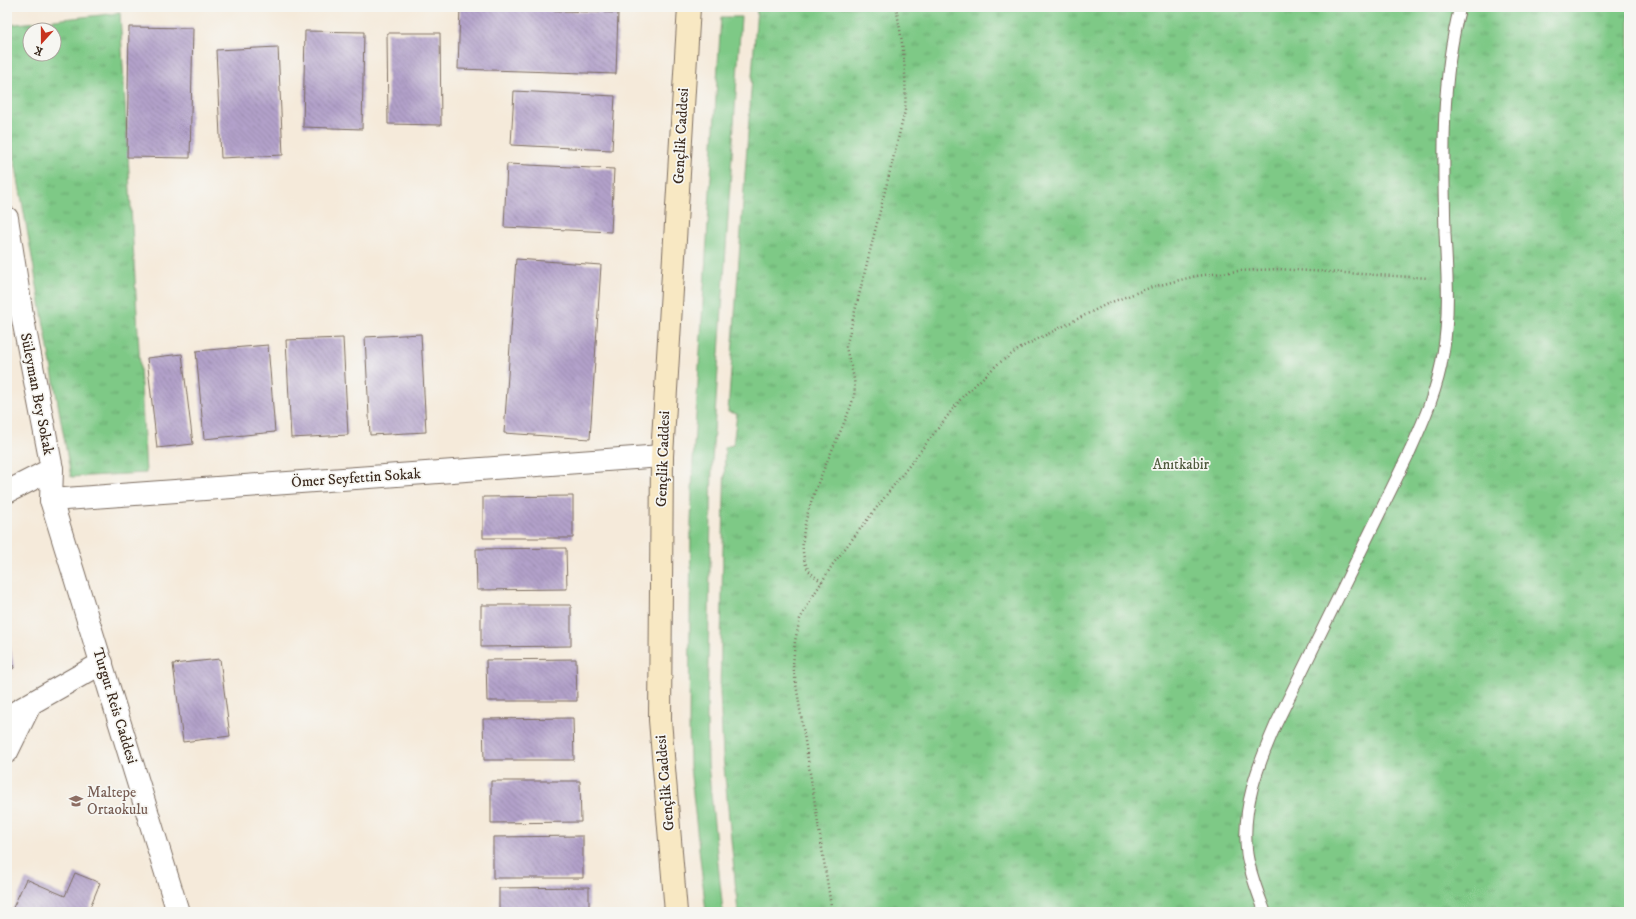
<svg xmlns="http://www.w3.org/2000/svg" width="1636" height="919" viewBox="0 0 1636 919" font-family="'IM FELL DW Pica',serif">
  <style>
    .green { fill: #7ec986; stroke: #5c7a52 }
    .park { fill: url(#park-tufts); stroke: #5c7a52; fill-rule: evenodd }
    .building { fill: url(#building-back-hatch) }
    .lines { fill: none; stroke-linecap: round; stroke-linejoin: round }
    .lane-casing { stroke: #7c6d60; stroke-width: 13 }
    .street-casing { stroke: #7c6d60; stroke-width: 24 }
    .secondary-casing { stroke: #7c6d60; stroke-width: 24 }
    .path { stroke: #7c6d60; stroke-width: 2.5; stroke-dasharray: 1 3; stroke-linecap: butt }
    .lane { stroke: #fff; stroke-width: 11 }
    .street { stroke: #fff; stroke-width: 22 }
    .secondary { stroke: #f8e8c3; stroke-width: 22 }
    .labels { text-anchor: middle; dominant-baseline: central; stroke-width: 3.5; stroke-linejoin: round; paint-order: stroke }
    .street-label { font-size: 15px; fill: #3b2a1e; stroke: #f6f6f2 }
    .park-label { font-size: 15px; fill: #4f5a3d; stroke: #f6f6f2 }
    .education-label { font-size: 15px; fill: #785e54; stroke: #f6f6f2; text-anchor: start }
  </style>
  <defs>
    <pattern id="park-tufts" width="24" height="20" patternUnits="userSpaceOnUse"><rect width="24" height="20" fill="#7ec986"/><path d="M3 7l-1-3M5 7V3M7 7l1-3M15 17l-1-3M17 17v-4M19 17l1-3" fill="none" stroke="#68a36d"/></pattern>
    <pattern id="building-back-hatch" width="6" height="6" patternUnits="userSpaceOnUse"><rect width="6" height="6" fill="#b2a1ca"/><path d="M-1 5l2 2M0 0l6 6M5-1l2 2" fill="none" stroke="#9283a3"/></pattern>
  </defs>
  <rect width="100%" height="100%" fill="#f6f6f2"/>
  <filter id="ink" filterUnits="userSpaceOnUse"><feTurbulence type="fractalNoise" baseFrequency=".025" numOctaves="2"/><feDisplacementMap in="SourceGraphic" scale="8" xChannelSelector="R" yChannelSelector="G"/><feConvolveMatrix kernelMatrix="1 2 1 2 8 2 1 2 1" color-interpolation-filters="sRGB"/></filter>
  <filter id="wash" filterUnits="userSpaceOnUse"><feTurbulence type="fractalNoise" baseFrequency=".012" numOctaves="4" result="noise"/><feDisplacementMap in="SourceGraphic" scale="16" xChannelSelector="R" yChannelSelector="G"/><feGaussianBlur stdDeviation="0.9" result="paint"/><feColorMatrix in="noise" values="0 0 0 0 0 0 0 0 0 0 0 0 0 0 0 0 0 1.4 0 .05"/><feComposite in="paint" operator="in"/></filter>
  <g filter="url(#wash)">
    <rect width="100%" height="100%" fill="#f5eada"/>
    <!-- green -->
    <path class="green" d="M 721,17 L 741,17 L 712,462 L 707,716 L 708,764 L 723,912 L 706,912 L 690,767 L 689,723 L 691,524 L 693,462 Z"/>
    <!-- park -->
    <g class="park">
      <path d="M 757,7 L 1629,7 L 1629,912 L 738,912 L 723,756 L 720,692 L 725,447 L 733,445 L 737,414 L 728,412 Z"/>
      <path d="M 120,13 L 146,473 L 71,477 L 7,117 L 7,25 ZM 30,30 L 54,30 L 54,54 L 30,54 Z"/>
    </g>
    <g id="blocks">
      <!-- building -->
      <g class="building">
        <path d="M 460,7 L 618,13 L 616,74 L 458,69 Z"/>
        <path d="M 129,27 L 193,28 L 190,158 L 127,157 Z"/>
        <path d="M 305,31 L 364,32 L 362,129 L 303,127 Z"/>
        <path d="M 387,33 L 440,33 L 441,125 L 388,124 Z"/>
        <path d="M 278,47 L 283,155 L 221,158 L 216,50 Z"/>
        <path d="M 514,91 L 615,96 L 612,150 L 511,145 Z"/>
        <path d="M 507,164 L 614,169 L 611,232 L 504,227 Z"/>
        <path d="M 516,259 L 601,265 L 590,439 L 504,433 Z"/>
        <path d="M 421,334 L 426,432 L 370,435 L 365,337 Z"/>
        <path d="M 343,338 L 348,435 L 291,438 L 286,340 Z"/>
        <path d="M 268,345 L 275,432 L 204,439 L 196,351 Z"/>
        <path d="M 182,354 L 193,444 L 157,448 L 147,358 Z"/>
        <path d="M 573,496 L 573,538 L 483,538 L 483,497 Z"/>
        <path d="M 566,548 L 567,589 L 477,590 L 476,549 Z"/>
        <path d="M 481,605 L 571,605 L 571,646 L 481,647 Z"/>
        <path d="M 7,627 L 14,668 L 7,672 Z"/>
        <path d="M 220,659 L 230,736 L 183,742 L 173,664 Z"/>
        <path d="M 576,659 L 577,701 L 487,701 L 486,660 Z"/>
        <path d="M 573,718 L 574,760 L 484,760 L 483,719 Z"/>
        <path d="M 491,781 L 580,781 L 581,822 L 491,823 Z"/>
        <path d="M 583,836 L 583,878 L 493,878 L 493,837 Z"/>
        <path d="M 75,873 L 100,883 L 88,912 L 11,912 L 26,879 L 65,896 Z"/>
        <path d="M 589,887 L 589,912 L 499,912 L 499,888 Z"/>
      </g>
    </g>
  </g>
  <g filter="url(#ink)">
    <use href="#blocks" fill-opacity="0" stroke="#7c6d60" stroke-width="1"/>
    <g class="lines">
      <defs>
        <path id="lane" d="M 1265,912 C 1258,893 1250,874 1247,854 C 1241,808 1258,765 1276,724 L 1410,451 C 1424,420 1438,388 1443,354 C 1450,314 1447,273 1445,233 C 1443,159 1441,79 1460,7"/>
        <g id="street">
          <path d="M 7,218 L 21,309 L 52,469 L 51,500 L 178,912"/>
          <path d="M 7,492 L 52,469"/>
          <path d="M 51,500 L 662,456"/>
          <path d="M 7,717 L 102,663"/>
          <path d="M 7,752 L 30,705"/>
        </g>
        <path id="secondary" d="M 676,912 L 660,720 L 662,456 L 689,7"/>
      </defs>
      <!-- lane casing -->
      <use href="#lane" class="lane-casing"/>
      <!-- street casing -->
      <use href="#street" class="street-casing"/>
      <!-- secondary casing -->
      <use href="#secondary" class="secondary-casing"/>
      <!-- path -->
      <g class="path">
        <path d="M 822,582 C 816,577 810,574 807,567 C 787,525 842,439 854,396 C 857,379 849,363 846,347 L 905,111 C 907,74 903,44 896,7"/>
        <path d="M 832,912 L 793,665 L 795,641 L 800,619 L 813,596 L 833,564 L 963,396 L 999,363 L 1022,347 L 1109,303 L 1152,287 L 1196,276 L 1238,271 L 1278,269 L 1428,278"/>
      </g>
      <!-- lane -->
      <use href="#lane" class="lane"/>
      <!-- street -->
      <use href="#street" class="street"/>
      <!-- secondary -->
      <use href="#secondary" class="secondary"/>
    </g>
  </g>
  <!-- icons -->
  <defs>
    <symbol id="school-bare" viewBox="-9 -9 18 18"><path d="M0-5L7-2L0 1L-7-2ZM-4 1L0 2.5L4 1V4Q0 6-4 4Z" fill="#8d6e63" stroke="#f6f6f2" stroke-width="2.5" paint-order="stroke"/></symbol>
  </defs>
  <g fill-rule="evenodd">
    <use href="#school-bare" x="66" y="791" width="20" height="20"/>
  </g>
  <g class="labels">
    <!-- street labels -->
    <g class="street-label">
      <text transform="translate(681 136) rotate(-87)">Gençlik Caddesi</text>
      <text transform="translate(37 394) rotate(79)">Süleyman Bey Sokak</text>
      <text transform="translate(663 459) rotate(-88)">Gençlik Caddesi</text>
      <text transform="translate(356 478) rotate(-4)">Ömer Seyfettin Sokak</text>
      <text transform="translate(115 706) rotate(73)">Turgut Reis Caddesi</text>
      <text transform="translate(665 783) rotate(-95)">Gençlik Caddesi</text>
    </g>
    <!-- park labels -->
    <g class="park-label">
      <text x="1181" y="464">Anıtkabir</text>
    </g>
    <!-- education labels -->
    <g class="education-label">
      <text x="87" y="792">Maltepe<tspan x="87" dy="17">Ortaokulu</tspan></text>
    </g>
  </g>
  <!-- margin -->
  <rect width="1636" height="919" fill="none" stroke="#f6f6f2" stroke-width="24"/>
  <!-- north arrow -->
  <g transform="translate(42 42) rotate(201)"><circle r="19" fill="#f6f6f2" stroke="#aba49d"/>
  <path d="M0-3L7 15L0 10L-7 15Z" fill="#c8321e"/>
  <text y="-6" font-size="11" font-weight="bold" text-anchor="middle" fill="#3b2a1e">K</text>
  </g>
</svg>
